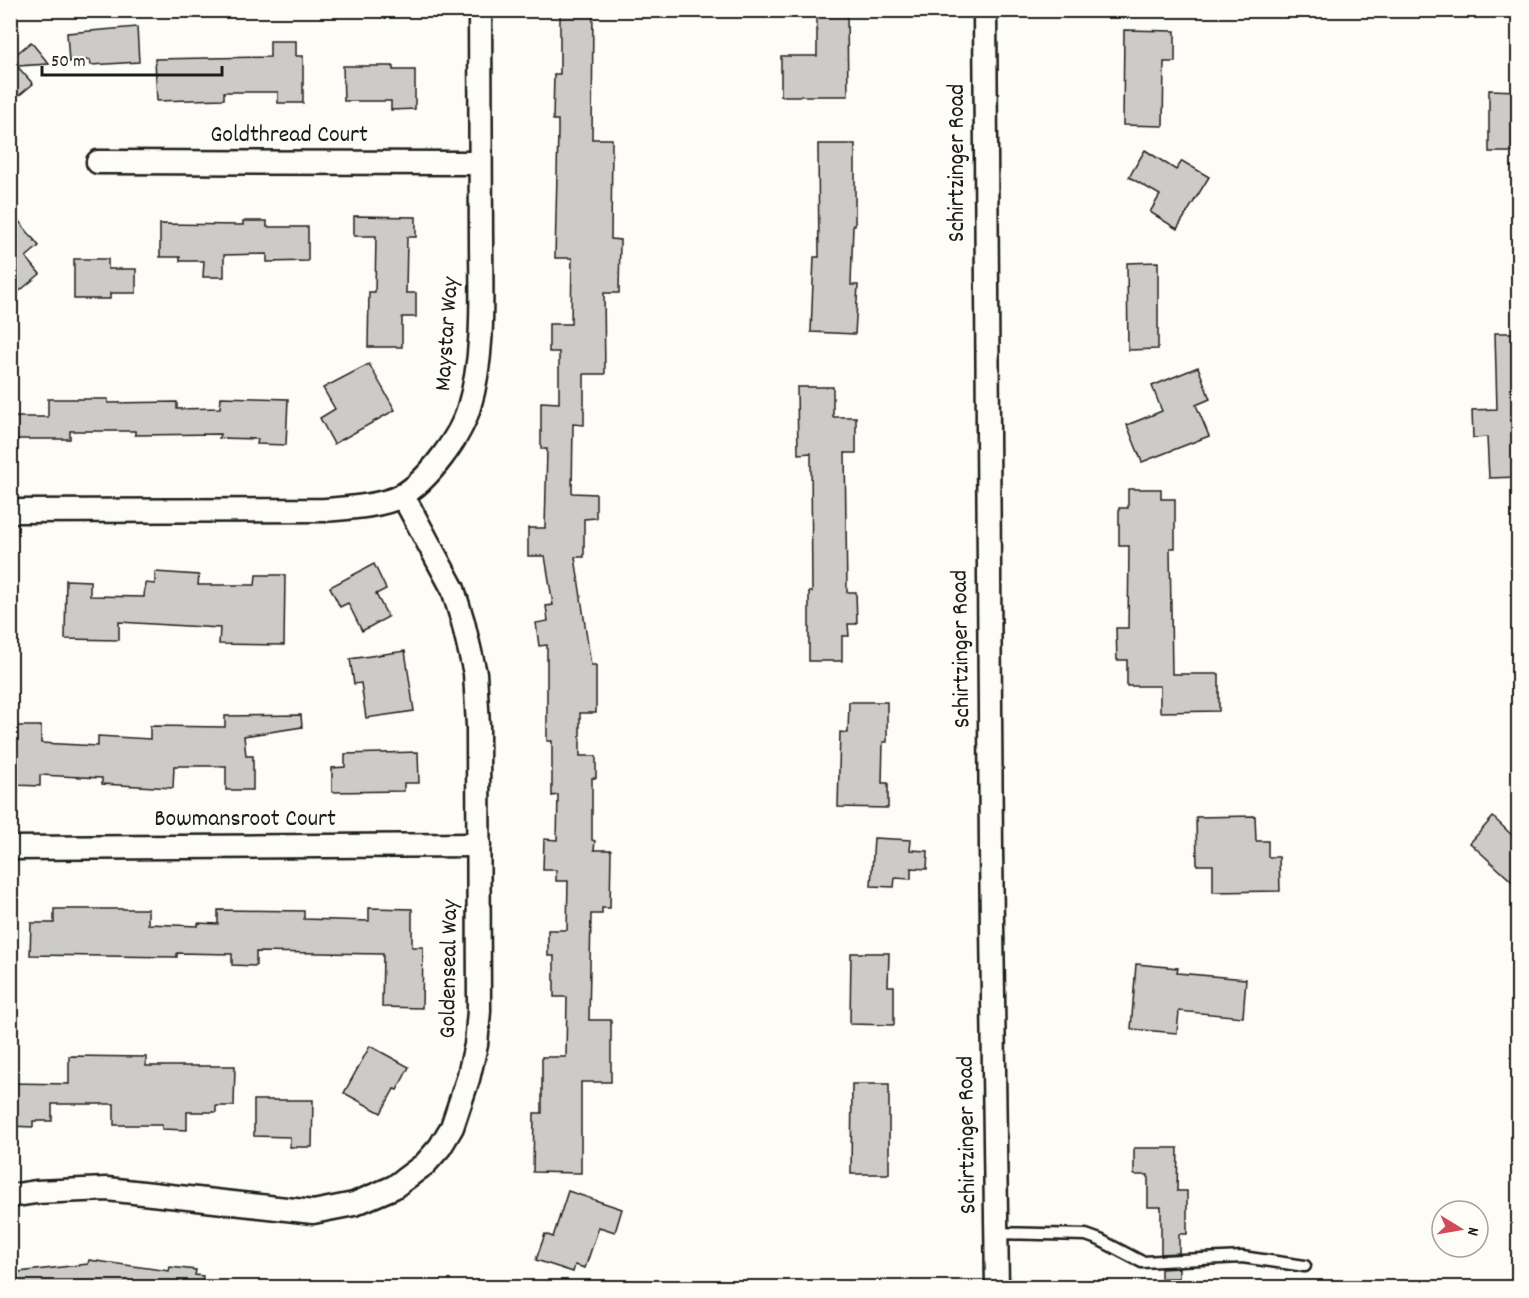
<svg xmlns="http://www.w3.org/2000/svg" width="1529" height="1298" viewBox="0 0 1529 1298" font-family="Dekko,sans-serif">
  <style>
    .building { fill: #cccbc8; stroke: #1c1c1c; stroke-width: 1.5 }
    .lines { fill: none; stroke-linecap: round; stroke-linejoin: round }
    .lane-casing { stroke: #1c1c1c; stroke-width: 15 }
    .street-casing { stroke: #1c1c1c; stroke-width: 27 }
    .lane { stroke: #fdfcf7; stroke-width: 10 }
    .street { stroke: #fdfcf7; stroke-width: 22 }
    .labels { text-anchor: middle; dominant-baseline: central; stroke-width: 6; stroke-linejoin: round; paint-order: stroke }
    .street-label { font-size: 24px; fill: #1c1c1c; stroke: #fdfcf7 }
  </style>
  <rect width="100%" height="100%" fill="#fdfcf7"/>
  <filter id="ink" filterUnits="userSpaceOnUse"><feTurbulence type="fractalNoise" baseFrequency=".0167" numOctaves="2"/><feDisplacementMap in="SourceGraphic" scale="12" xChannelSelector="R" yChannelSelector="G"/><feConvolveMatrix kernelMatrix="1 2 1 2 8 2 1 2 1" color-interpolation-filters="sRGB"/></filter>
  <g filter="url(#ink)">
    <!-- building -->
    <g class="building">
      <path d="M 560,10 L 593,10 L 592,139 L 612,139 L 611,239 L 620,240 L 619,293 L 604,293 L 605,374 L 584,374 L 584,425 L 573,424 L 572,493 L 596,494 L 596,518 L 584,519 L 584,557 L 575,557 L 591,665 L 596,665 L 596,713 L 580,713 L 580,756 L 596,756 L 596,778 L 592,778 L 592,840 L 595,841 L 594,850 L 611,850 L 610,908 L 602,908 L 602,914 L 591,914 L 589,1020 L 611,1020 L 611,1082 L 581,1082 L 581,1173 L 533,1172 L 534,1113 L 542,1113 L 542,1057 L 566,1057 L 567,997 L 554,997 L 554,956 L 548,956 L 548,930 L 567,930 L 568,881 L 556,881 L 556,870 L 543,870 L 544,839 L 557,840 L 558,795 L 552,796 L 552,741 L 547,741 L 547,645 L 539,646 L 536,623 L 548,621 L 546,606 L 553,605 L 545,556 L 528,556 L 528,528 L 545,528 L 547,449 L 541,449 L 541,402 L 559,403 L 559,352 L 549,352 L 549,324 L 571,324 L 572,258 L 555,258 L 558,131 L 558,120 L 553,120 L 554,74 L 560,74 Z"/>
      <path d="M 817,16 L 847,16 L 848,96 L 781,96 L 781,56 L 817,56 Z"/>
      <path d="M 137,27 L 139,62 L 91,65 L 90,60 L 69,62 L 67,33 Z"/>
      <path d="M 1124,30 L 1175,31 L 1175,62 L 1164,62 L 1163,126 L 1123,125 Z"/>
      <path d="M 270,41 L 296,41 L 296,56 L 303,56 L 303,103 L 278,103 L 278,92 L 224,92 L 224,99 L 157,101 L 155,59 L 270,57 Z"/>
      <path d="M 31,42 L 49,64 L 17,66 L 33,84 L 10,103 L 10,59 Z"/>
      <path d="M 343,66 L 393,66 L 393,70 L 415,70 L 415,109 L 391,110 L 391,101 L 344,101 Z"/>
      <path d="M 1489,90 L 1518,91 L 1518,152 L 1489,152 Z"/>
      <path d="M 818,144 L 855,144 L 855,225 L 853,225 L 851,285 L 858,285 L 855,334 L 811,332 L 814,257 L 819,257 Z"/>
      <path d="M 1145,150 L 1176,170 L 1182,161 L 1209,177 L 1177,229 L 1150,212 L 1160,195 L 1129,177 Z"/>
      <path d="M 10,210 L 39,246 L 26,257 L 40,274 L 10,299 Z"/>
      <path d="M 354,216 L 416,217 L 416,237 L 407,237 L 406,293 L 416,293 L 416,317 L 402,317 L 402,347 L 368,347 L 369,292 L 375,292 L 376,236 L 354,236 Z"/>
      <path d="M 243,221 L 267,221 L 267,227 L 308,227 L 308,261 L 267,262 L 267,254 L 224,255 L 224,277 L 203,277 L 204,261 L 180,261 L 180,257 L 160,257 L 160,224 L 243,225 Z"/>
      <path d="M 74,259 L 108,259 L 108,269 L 136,269 L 136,293 L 110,293 L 110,299 L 74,299 Z"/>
      <path d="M 1158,262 L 1158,349 L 1128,350 L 1127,263 Z"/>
      <path d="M 1495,333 L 1518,333 L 1518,477 L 1489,478 L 1487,437 L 1473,438 L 1472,410 L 1497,409 Z"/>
      <path d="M 369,364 L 395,410 L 334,444 L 320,418 L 335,409 L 323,388 Z"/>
      <path d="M 1198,367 L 1210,399 L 1196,405 L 1209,436 L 1142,462 L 1127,425 L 1162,411 L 1152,386 Z"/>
      <path d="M 797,387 L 833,387 L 833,417 L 856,417 L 856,453 L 845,453 L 847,592 L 856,592 L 857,624 L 848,624 L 849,636 L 842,636 L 842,661 L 809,661 L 809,592 L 812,592 L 811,453 L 798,454 Z"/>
      <path d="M 221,397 L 288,399 L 286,445 L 257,444 L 258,439 L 219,438 L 220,434 L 135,435 L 135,431 L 70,431 L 70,439 L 10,439 L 10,417 L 48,417 L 48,399 L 108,399 L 108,403 L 177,402 L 177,409 L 220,408 Z"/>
      <path d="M 1128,489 L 1161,489 L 1161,499 L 1175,499 L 1175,548 L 1170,548 L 1172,674 L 1219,674 L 1219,711 L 1160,712 L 1160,686 L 1127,686 L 1127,660 L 1117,660 L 1116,628 L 1128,628 L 1129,546 L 1119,546 L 1119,508 L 1128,508 Z"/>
      <path d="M 374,564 L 386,589 L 376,594 L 388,617 L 362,631 L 348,603 L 340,607 L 330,587 Z"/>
      <path d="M 155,572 L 199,575 L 198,585 L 255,585 L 256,575 L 285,575 L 284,645 L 219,644 L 220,628 L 119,622 L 119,640 L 65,639 L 66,580 L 90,581 L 90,596 L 144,597 L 145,583 L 155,584 Z"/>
      <path d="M 405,651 L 414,711 L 366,718 L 361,683 L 354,684 L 350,659 Z"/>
      <path d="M 849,702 L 887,702 L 887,742 L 883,742 L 882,783 L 888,783 L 888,808 L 838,807 L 840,732 L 848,733 Z"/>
      <path d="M 301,715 L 302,727 L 244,736 L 246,756 L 253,756 L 253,790 L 226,790 L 226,766 L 174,766 L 173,788 L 102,784 L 102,778 L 40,775 L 40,786 L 15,785 L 15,778 L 10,778 L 10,726 L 41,726 L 41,743 L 98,746 L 98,736 L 150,739 L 150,726 L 225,727 L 225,716 Z"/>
      <path d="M 418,752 L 419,783 L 404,783 L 404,791 L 332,792 L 332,768 L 345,767 L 345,754 Z"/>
      <path d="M 1255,816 L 1256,841 L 1268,841 L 1268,857 L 1279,857 L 1280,891 L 1213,892 L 1213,865 L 1197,865 L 1196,817 Z"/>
      <path d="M 1493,817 L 1518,841 L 1518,887 L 1470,843 Z"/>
      <path d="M 874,838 L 911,840 L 910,850 L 928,851 L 927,869 L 911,868 L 911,879 L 895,878 L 894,887 L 871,886 Z"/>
      <path d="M 369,908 L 412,909 L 412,947 L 423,947 L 422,1008 L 382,1007 L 383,954 L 256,952 L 256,966 L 232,965 L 232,954 L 177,953 L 177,957 L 30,955 L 31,923 L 54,923 L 54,909 L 148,909 L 148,924 L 198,926 L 198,923 L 218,924 L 218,910 L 304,911 L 304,919 L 369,921 Z"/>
      <path d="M 851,953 L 889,953 L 888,986 L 894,986 L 894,1025 L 850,1024 Z"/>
      <path d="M 1136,964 L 1178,968 L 1177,973 L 1246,979 L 1243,1017 L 1179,1011 L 1177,1033 L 1131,1029 Z"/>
      <path d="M 370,1046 L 409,1067 L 397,1090 L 394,1089 L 381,1113 L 344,1093 Z"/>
      <path d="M 69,1056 L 146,1057 L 146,1066 L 235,1066 L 234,1106 L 216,1106 L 216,1112 L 187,1112 L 187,1130 L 162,1129 L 162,1125 L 114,1125 L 114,1104 L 52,1104 L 52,1121 L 33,1121 L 33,1127 L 10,1126 L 10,1083 L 69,1084 Z"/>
      <path d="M 852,1084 L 889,1084 L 889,1174 L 851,1174 Z"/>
      <path d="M 254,1100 L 313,1100 L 312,1147 L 290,1147 L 290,1137 L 254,1136 Z"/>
      <path d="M 1134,1148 L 1178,1148 L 1177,1191 L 1187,1191 L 1187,1234 L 1179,1234 L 1179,1253 L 1161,1254 L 1161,1207 L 1148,1207 L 1148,1175 L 1134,1175 Z"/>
      <path d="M 568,1191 L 622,1209 L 615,1232 L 599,1227 L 585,1268 L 575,1265 L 573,1272 L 536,1260 L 545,1234 L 553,1237 Z"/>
      <path d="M 89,1260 L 169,1271 L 170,1267 L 196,1270 L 195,1275 L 203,1276 L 202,1287 L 10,1287 L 10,1273 L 88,1264 Z"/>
      <path d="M 1179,1268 L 1179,1278 L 1161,1278 L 1161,1269 Z"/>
    </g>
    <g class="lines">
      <defs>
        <path id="lane" d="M 996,1233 L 1086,1235 L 1100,1240 L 1142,1262 L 1242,1257 L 1305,1266"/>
        <g id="street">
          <path d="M 985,10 L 991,851 L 997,1288"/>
          <path d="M 98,162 L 480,163"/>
          <path d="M 10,511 L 325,510 C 347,508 382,506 401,496 C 428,481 461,436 469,407 C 485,355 481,292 481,239 C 480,163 480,87 480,10"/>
          <path d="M 10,848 L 479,845"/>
          <path d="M 10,1196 L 36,1192 L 107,1189 L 313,1212 L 354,1204 L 394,1187 L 425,1164 L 440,1147 L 452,1127 L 468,1079 L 476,1045 L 479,1011 L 478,726 L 475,673 L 463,622 L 453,589 L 409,507 L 401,496"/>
        </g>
      </defs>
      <!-- lane casing -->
      <use href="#lane" class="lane-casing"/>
      <!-- street casing -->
      <use href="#street" class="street-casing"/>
      <!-- lane -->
      <use href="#lane" class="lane"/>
      <!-- street -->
      <use href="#street" class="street"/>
    </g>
  </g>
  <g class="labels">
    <!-- street labels -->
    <g class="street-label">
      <text x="289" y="136">Goldthread Court</text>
      <text transform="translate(958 163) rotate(-90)">Schirtzinger Road</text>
      <text transform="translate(448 334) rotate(-86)">Maystar Way</text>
      <text transform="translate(962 649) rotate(-91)">Schirtzinger Road</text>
      <text x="245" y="820">Bowmansroot Court</text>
      <text transform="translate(450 969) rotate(-89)">Goldenseal Way</text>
      <text transform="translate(968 1135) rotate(-91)">Schirtzinger Road</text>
    </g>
  </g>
  <!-- margin -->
  <rect width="1529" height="1298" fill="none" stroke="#fdfcf7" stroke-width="36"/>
  <rect x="18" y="18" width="1493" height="1262" fill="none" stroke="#1c1c1c" stroke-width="2" filter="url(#ink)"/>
  <!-- north arrow -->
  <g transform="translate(1460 1229) rotate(101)"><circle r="28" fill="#fdfcf7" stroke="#a3a29f" stroke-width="1.5"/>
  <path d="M0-4.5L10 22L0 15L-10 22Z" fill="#d1495b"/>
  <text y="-9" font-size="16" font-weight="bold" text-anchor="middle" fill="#1c1c1c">N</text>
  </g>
  <!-- scale -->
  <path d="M42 66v9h180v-9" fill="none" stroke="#1c1c1c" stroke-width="3"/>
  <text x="51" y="66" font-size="18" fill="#1c1c1c" stroke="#fdfcf7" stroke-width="4.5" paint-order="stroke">50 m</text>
</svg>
